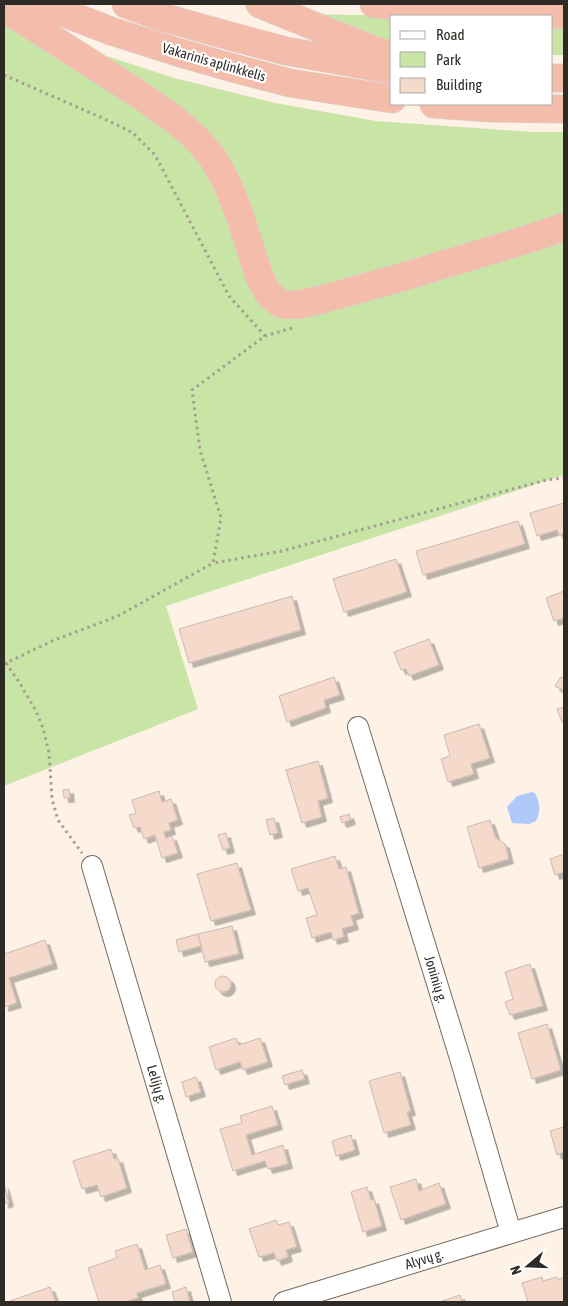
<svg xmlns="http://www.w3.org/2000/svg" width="568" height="1306" viewBox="0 0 568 1306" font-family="'Asap Condensed',sans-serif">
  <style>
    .green { fill: #c8e5a6 }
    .water { fill: #afc9fa }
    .building { fill: #f5d9ca; stroke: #c9bab2; filter: url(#shadow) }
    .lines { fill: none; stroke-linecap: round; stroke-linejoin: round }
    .minor-casing { stroke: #746a5f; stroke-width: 22 }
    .trunk-casing { stroke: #d5d4d3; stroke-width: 29 }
    .path { stroke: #a59d93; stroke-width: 3; stroke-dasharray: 2.5 4; stroke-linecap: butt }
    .minor { stroke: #fff; stroke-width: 20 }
    .trunk { stroke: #f4bcaa; stroke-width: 28 }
    .labels { text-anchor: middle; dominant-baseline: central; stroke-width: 4.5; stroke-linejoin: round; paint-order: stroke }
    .street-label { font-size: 14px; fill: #2e2a25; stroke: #fff }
  </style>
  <defs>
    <filter id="shadow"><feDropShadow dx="4.5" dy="4.5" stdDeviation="0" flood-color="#0004"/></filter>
  </defs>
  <rect width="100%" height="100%" fill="#fdf2e5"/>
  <!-- green -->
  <g class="green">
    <path d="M 317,14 L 392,16 L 392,44 Z"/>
    <path d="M 4,20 L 88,50 L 174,78 L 275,103 L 376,121 L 531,132 L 564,132 L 564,475 L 166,606 L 198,709 L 4,786 Z"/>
    <path d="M 552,24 L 558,25 L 564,29 L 564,55 L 552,55 Z"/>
  </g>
  <!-- water -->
  <path class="water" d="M 532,792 L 535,793 C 540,803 541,811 536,821 L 529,824 L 512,823 L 507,807 L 517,796 Z"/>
  <!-- building -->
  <g class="building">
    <path d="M 564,503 L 564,534 L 559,535 L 557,530 L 537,536 L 530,513 Z"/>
    <path d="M 518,521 L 525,544 L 423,575 L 416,551 Z"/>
    <path d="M 396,559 L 407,592 L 344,612 L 333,579 Z"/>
    <path d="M 564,591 L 564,618 L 554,621 L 546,598 Z"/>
    <path d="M 292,596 L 301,630 L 189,663 L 179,629 Z"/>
    <path d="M 429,639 L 439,665 L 409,676 L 406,669 L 401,670 L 394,652 Z"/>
    <path d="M 334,677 L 340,695 L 324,700 L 326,708 L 287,722 L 279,696 Z"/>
    <path d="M 564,677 L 564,694 L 563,690 L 555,686 L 560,678 Z"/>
    <path d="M 564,707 L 564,721 L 562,722 L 557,709 Z"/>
    <path d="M 479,724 L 490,758 L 471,764 L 474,774 L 448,782 L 441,759 L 450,756 L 444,735 Z"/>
    <path d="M 318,761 L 328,798 L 318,801 L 322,817 L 302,823 L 286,770 Z"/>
    <path d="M 69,789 L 70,798 L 64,798 L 63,790 Z"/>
    <path d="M 159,791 L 162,802 L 171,799 L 178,820 L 169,823 L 171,830 L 164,832 L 166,838 L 172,836 L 178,853 L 162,858 L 155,835 L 144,839 L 140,827 L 134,828 L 129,815 L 136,813 L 132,800 Z"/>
    <path d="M 349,814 L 351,820 L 342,823 L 340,817 Z"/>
    <path d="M 274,818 L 278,833 L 270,835 L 266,820 Z"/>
    <path d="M 490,820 L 496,838 L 505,844 L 509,859 L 479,868 L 467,827 Z"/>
    <path d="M 226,833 L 230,848 L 223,850 L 218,835 Z"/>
    <path d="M 564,854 L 564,872 L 555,875 L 550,859 Z"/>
    <path d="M 335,856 L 339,869 L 346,867 L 359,913 L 351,916 L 354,925 L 342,929 L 344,937 L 333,940 L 331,932 L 312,938 L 306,918 L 317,915 L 308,888 L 298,891 L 291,869 Z"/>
    <path d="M 237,863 L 251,910 L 211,921 L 197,874 Z"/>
    <path d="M 232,926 L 239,954 L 205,962 L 198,934 Z"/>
    <path d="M 198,934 L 201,946 L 179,952 L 176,940 Z"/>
    <path d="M 45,940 L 53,964 L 9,978 L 17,1003 L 4,1007 L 4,954 Z"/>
    <path d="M 530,964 L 543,1006 L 510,1015 L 505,1002 L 513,999 L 505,972 Z"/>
    <circle cx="223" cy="984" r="8"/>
    <path d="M 547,1024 L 561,1070 L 532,1079 L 518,1033 Z"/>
    <path d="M 236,1038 L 239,1045 L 260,1038 L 268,1062 L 243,1070 L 240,1062 L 216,1070 L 209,1047 Z"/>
    <path d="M 302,1070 L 305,1079 L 285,1085 L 282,1076 Z"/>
    <path d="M 400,1072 L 411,1111 L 407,1112 L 411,1125 L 384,1133 L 369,1081 Z"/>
    <path d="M 196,1077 L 201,1092 L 186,1097 L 182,1082 Z"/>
    <path d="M 272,1106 L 278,1125 L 246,1135 L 252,1155 L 283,1145 L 288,1164 L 268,1169 L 265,1161 L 233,1171 L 220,1129 L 242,1123 L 240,1116 Z"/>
    <path d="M 563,1127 L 564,1129 L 564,1152 L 557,1155 L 550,1131 Z"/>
    <path d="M 351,1135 L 355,1150 L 336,1156 L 332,1141 Z"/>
    <path d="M 111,1149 L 114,1159 L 118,1158 L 127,1188 L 101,1197 L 97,1185 L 82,1189 L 73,1161 Z"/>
    <path d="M 416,1179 L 419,1191 L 439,1183 L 446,1204 L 401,1220 L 390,1187 Z"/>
    <path d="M 4,1184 L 9,1202 L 4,1204 Z"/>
    <path d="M 367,1187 L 371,1200 L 374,1199 L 382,1226 L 363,1232 L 351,1192 Z"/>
    <path d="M 276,1220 L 278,1225 L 289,1222 L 297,1247 L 286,1250 L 288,1257 L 277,1261 L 274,1253 L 259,1257 L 249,1229 Z"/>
    <path d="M 186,1229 L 193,1252 L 173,1258 L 166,1235 Z"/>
    <path d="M 137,1244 L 145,1270 L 160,1265 L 166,1284 L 137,1293 L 138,1298 L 125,1302 L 99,1302 L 88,1268 L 117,1258 L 115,1251 Z"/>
    <path d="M 542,1277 L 543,1281 L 557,1277 L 558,1280 L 564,1277 L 564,1302 L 528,1302 L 522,1283 Z"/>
    <path d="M 50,1287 L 56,1302 L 11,1302 L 10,1301 Z"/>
    <path d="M 186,1287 L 190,1302 L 175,1302 L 172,1292 Z"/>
    <path d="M 460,1295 L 462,1302 L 439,1302 Z"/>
  </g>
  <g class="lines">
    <defs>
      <g id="minor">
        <path d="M 358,727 L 460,1058 L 511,1233"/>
        <path d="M 92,866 L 221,1302"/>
        <path d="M 284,1302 L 564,1217"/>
      </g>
      <g id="trunk">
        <path d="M 41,4 L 111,31 L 177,52 L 233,68 L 290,83 L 392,99"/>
        <path d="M 126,4 L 162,17 L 226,35 L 286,51 L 392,70"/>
        <path d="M 260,4 L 373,50 L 392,55"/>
        <path d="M 374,4 L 564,15"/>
        <path d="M 4,8 L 137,93 L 174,119 L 197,139 L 213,158 L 227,183 L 240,216 L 259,276 L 268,293 L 281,304 L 296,305 L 316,301 L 399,278 L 522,241 L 564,227"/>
        <path d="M 552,78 L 564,78"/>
        <path d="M 434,104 L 490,108 L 564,109"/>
      </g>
    </defs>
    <!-- minor casing -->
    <use href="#minor" class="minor-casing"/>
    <!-- trunk casing -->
    <use href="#trunk" class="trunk-casing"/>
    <!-- path -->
    <g class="path">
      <path d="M 4,75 L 109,121 L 133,133 L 155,155 L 229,296 L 265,336"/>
      <path d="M 292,328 L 265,336 L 192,390 L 200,450 L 221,518 L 213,563 L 282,551 L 546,480 L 564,478"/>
      <path d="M 6,663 L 19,682 L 36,711 L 43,728 L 49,753 L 52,799 L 58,820 L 82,853"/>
      <path d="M 4,664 L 52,641 L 118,616 L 213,563"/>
    </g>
    <!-- minor -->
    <use href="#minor" class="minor"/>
    <!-- trunk -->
    <use href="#trunk" class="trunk"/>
  </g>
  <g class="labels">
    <!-- street labels -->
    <g class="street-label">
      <text transform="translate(214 62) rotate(16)">Vakarinis aplinkkelis</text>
      <text transform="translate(436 979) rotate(73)">Joninių g.</text>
      <text transform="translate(157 1084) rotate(74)">Lelijų g.</text>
      <text transform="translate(424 1259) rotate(-17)">Alyvų g.</text>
    </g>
  </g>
  <!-- border -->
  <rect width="568" height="1306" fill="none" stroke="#2e2a25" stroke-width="10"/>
  <!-- legend -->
  <rect x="390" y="15" width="162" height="90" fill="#ffffff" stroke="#abaaa8"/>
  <rect x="400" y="31" width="25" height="8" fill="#ffffff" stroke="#abaaa8"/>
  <text x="436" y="40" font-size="15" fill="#2e2a25">Road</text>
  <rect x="400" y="52" width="25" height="15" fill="#c8e5a6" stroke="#abaaa8"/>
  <text x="436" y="65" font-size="15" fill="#2e2a25">Park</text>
  <rect x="400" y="78" width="25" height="15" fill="#f5d9ca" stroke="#abaaa8"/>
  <text x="436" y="90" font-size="15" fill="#2e2a25">Building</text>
  <!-- north arrow -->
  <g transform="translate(528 1266) rotate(251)" stroke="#ffffff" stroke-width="4" paint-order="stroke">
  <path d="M0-4L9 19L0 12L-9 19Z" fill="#2e2a25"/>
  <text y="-8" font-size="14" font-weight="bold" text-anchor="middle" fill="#2e2a25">N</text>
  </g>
</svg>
